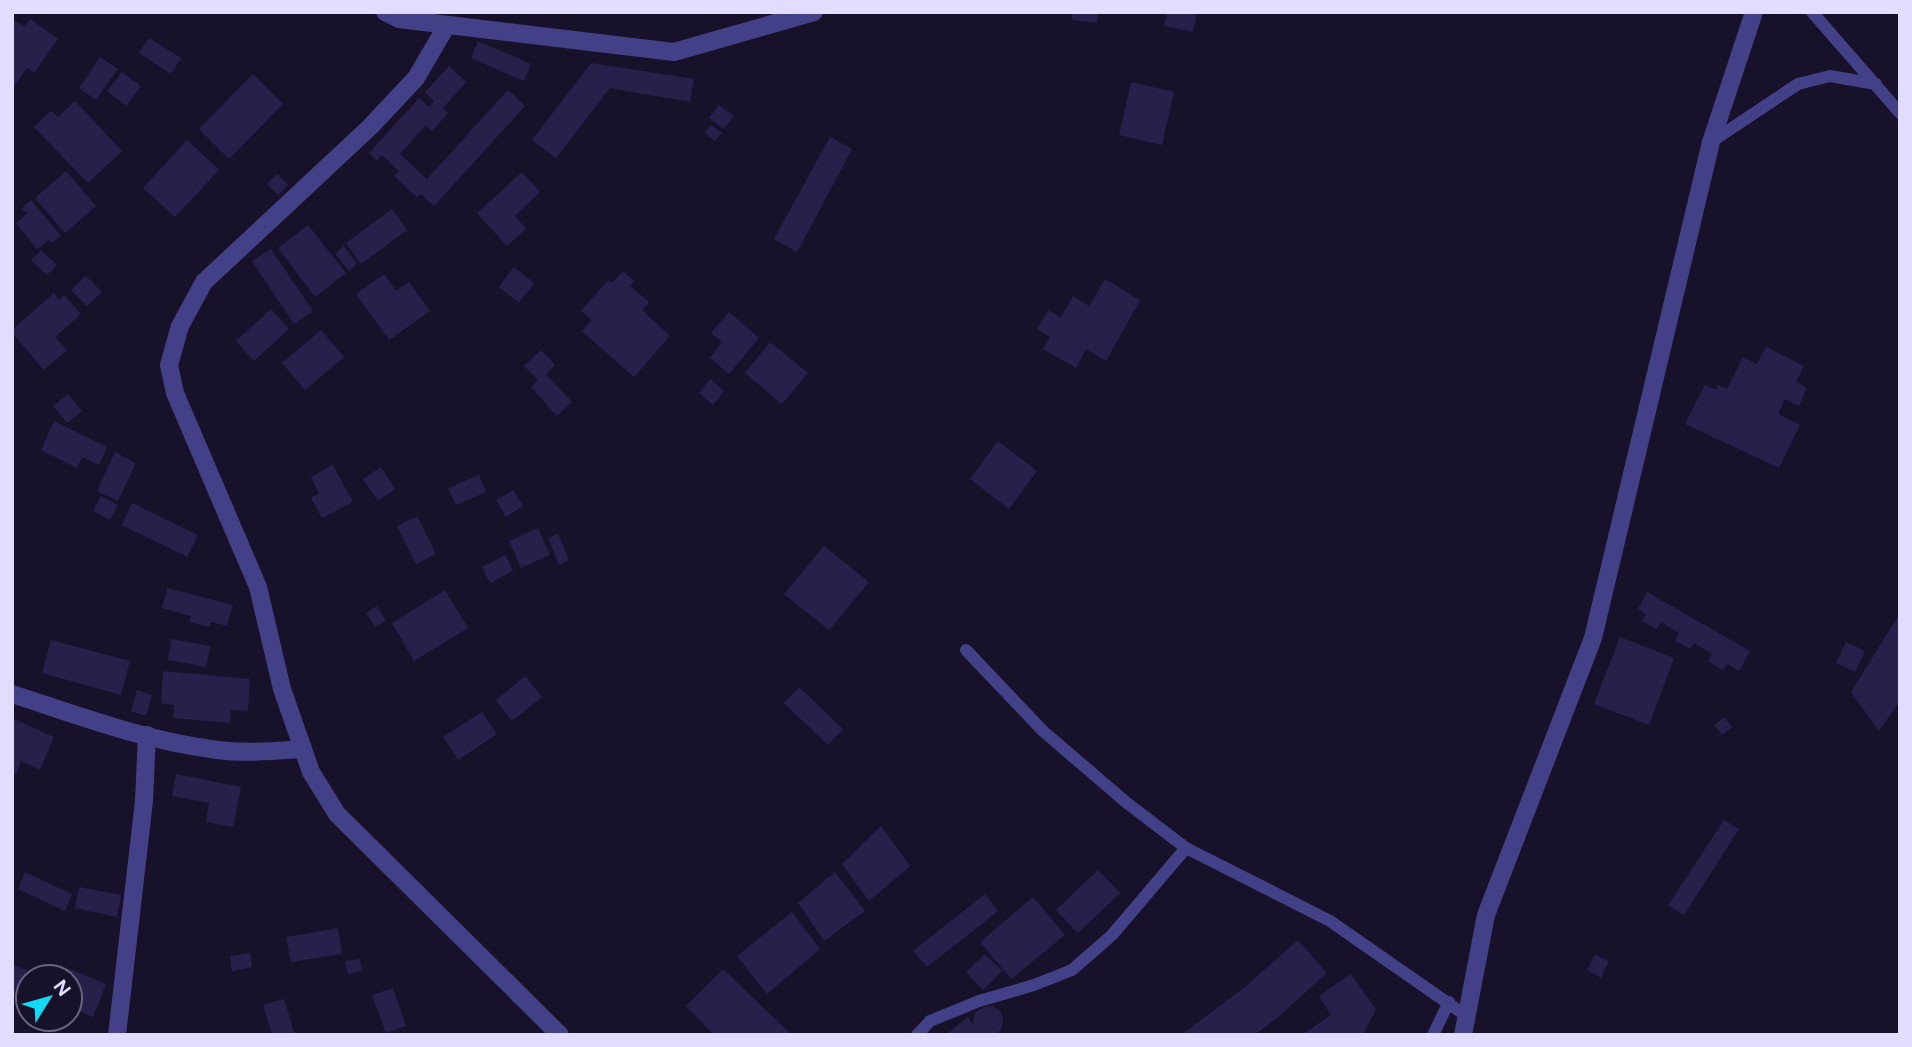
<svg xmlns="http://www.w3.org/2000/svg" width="1912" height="1047" viewBox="0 0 1912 1047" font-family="Figtree,sans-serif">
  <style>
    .building { fill: #291f4b }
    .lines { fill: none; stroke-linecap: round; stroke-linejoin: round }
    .lane { stroke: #444087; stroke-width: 12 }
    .street { stroke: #444087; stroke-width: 18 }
  </style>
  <rect width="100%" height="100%" fill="#17122a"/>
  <!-- building -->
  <g class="building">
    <path d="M 1072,12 L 1098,12 L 1097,23 L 1072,20 Z"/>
    <path d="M 1167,12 L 1197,12 L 1193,32 L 1164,26 Z"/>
    <path d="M 12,19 L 24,27 L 30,19 L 58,39 L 34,73 L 27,68 L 12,89 Z"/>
    <path d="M 149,38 L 181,58 L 171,74 L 139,53 Z"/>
    <path d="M 478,41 L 531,64 L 524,81 L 471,58 Z"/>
    <path d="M 100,57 L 118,69 L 96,100 L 79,88 Z"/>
    <path d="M 591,63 L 694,79 L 690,102 L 610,88 L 556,158 L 532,140 Z"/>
    <path d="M 449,66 L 466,82 L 443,108 L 448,113 L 432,131 L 426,125 L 400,154 L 427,179 L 508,90 L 525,106 L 434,206 L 421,194 L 417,197 L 394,176 L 399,171 L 382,155 L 377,161 L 369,153 L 419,98 L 429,107 L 434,101 L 425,92 Z"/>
    <path d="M 122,72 L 141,86 L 126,106 L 107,91 Z"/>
    <path d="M 253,74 L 283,104 L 229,159 L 199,129 Z"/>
    <path d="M 1131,82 L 1174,92 L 1162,145 L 1119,135 Z"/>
    <path d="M 75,101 L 122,151 L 88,183 L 34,127 L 51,111 L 58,117 Z"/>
    <path d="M 719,105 L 734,116 L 724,129 L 709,118 Z"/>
    <path d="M 711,125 L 722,133 L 715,141 L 705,133 Z"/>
    <path d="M 830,137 L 852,149 L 797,252 L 774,239 Z"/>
    <path d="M 187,140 L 219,170 L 175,217 L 143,188 Z"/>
    <path d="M 66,171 L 96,206 L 65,233 L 35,198 Z"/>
    <path d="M 522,172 L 540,192 L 515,216 L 526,229 L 507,246 L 477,213 Z"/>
    <path d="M 277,174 L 288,185 L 278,195 L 267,184 Z"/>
    <path d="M 31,200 L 61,236 L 52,243 L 49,240 L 37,249 L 16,223 L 27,214 L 22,208 Z"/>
    <path d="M 392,209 L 407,230 L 361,264 L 346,243 Z"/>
    <path d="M 308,225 L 346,273 L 315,297 L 278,248 Z"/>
    <path d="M 344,246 L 357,264 L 349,271 L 335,254 Z"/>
    <path d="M 271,249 L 313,311 L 294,324 L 252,261 Z"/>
    <path d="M 41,250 L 57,265 L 47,275 L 31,260 Z"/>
    <path d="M 514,267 L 534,283 L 519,303 L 499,287 Z"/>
    <path d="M 623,271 L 634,281 L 630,286 L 649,302 L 642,310 L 670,336 L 634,377 L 582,331 L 592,320 L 581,311 L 608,280 L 612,283 Z"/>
    <path d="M 384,274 L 396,291 L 409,282 L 430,311 L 389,340 L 356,294 Z"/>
    <path d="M 86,276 L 102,292 L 87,306 L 71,290 Z"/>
    <path d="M 1105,279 L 1140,300 L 1106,361 L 1086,349 L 1076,368 L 1043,349 L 1050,337 L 1037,329 L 1048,310 L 1061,317 L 1073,296 L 1089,306 Z"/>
    <path d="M 54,293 L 59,300 L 64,295 L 81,314 L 55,337 L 67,350 L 44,370 L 12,333 L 12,330 Z"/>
    <path d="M 271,309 L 289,329 L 254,361 L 236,341 Z"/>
    <path d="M 729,312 L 759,338 L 729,374 L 710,358 L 722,342 L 711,333 Z"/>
    <path d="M 321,330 L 344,357 L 305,390 L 282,363 Z"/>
    <path d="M 770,342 L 808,373 L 782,404 L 745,373 Z"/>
    <path d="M 1766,347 L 1804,366 L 1796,382 L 1807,388 L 1799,406 L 1785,399 L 1778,414 L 1800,425 L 1779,468 L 1685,424 L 1705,385 L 1716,390 L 1718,385 L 1727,389 L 1743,357 L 1757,364 Z"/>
    <path d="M 541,350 L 555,365 L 546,374 L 572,402 L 557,416 L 531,387 L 538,380 L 524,366 Z"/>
    <path d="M 710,379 L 724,391 L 713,405 L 699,393 Z"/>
    <path d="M 68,394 L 82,411 L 67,423 L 53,406 Z"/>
    <path d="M 54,421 L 107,447 L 99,465 L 82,457 L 77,468 L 41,450 Z"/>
    <path d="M 998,441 L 1037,471 L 1009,509 L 970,479 Z"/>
    <path d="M 115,452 L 136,463 L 118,501 L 97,491 Z"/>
    <path d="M 333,465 L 353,502 L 322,518 L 311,498 L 319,493 L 311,477 Z"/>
    <path d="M 381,467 L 395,489 L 378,501 L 363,479 Z"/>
    <path d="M 479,475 L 486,492 L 456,505 L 448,488 Z"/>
    <path d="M 513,490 L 523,506 L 506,517 L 496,500 Z"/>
    <path d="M 101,496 L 118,505 L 110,520 L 93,511 Z"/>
    <path d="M 132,503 L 198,535 L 187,557 L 122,525 Z"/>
    <path d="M 417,516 L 436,554 L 416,564 L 397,526 Z"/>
    <path d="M 538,528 L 550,555 L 521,568 L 509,541 Z"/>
    <path d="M 558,534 L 569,560 L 559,565 L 548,538 Z"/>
    <path d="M 824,546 L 869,582 L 829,630 L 784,594 Z"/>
    <path d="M 506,555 L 513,571 L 490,583 L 482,567 Z"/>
    <path d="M 167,588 L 233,605 L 227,626 L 211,622 L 209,627 L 189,622 L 191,616 L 162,608 Z"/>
    <path d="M 445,590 L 468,628 L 414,661 L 392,623 Z"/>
    <path d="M 1647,592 L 1750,651 L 1739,671 L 1727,664 L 1723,670 L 1708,661 L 1712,654 L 1694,643 L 1690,649 L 1675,641 L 1679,633 L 1661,622 L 1657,629 L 1642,621 L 1646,614 L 1638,609 Z"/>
    <path d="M 377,606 L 386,621 L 375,627 L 366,613 Z"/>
    <path d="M 1900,613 L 1900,701 L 1879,731 L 1851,692 Z"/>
    <path d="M 1620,637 L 1674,658 L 1649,725 L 1594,704 Z"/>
    <path d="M 171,639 L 210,646 L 206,667 L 168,660 Z"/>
    <path d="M 51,640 L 130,661 L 121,695 L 42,673 Z"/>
    <path d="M 1846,642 L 1865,651 L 1855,672 L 1836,663 Z"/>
    <path d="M 163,671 L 250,679 L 248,711 L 231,710 L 230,723 L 173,718 L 174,705 L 161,703 Z"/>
    <path d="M 525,676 L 542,697 L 512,721 L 496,700 Z"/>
    <path d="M 799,687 L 843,729 L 828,745 L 784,703 Z"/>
    <path d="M 137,690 L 152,695 L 146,716 L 131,711 Z"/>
    <path d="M 482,712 L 497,734 L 458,760 L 443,737 Z"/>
    <path d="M 1724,717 L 1732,727 L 1722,735 L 1714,725 Z"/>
    <path d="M 12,718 L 54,737 L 40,770 L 21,761 L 16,774 L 12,773 Z"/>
    <path d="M 176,774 L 241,787 L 233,827 L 206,822 L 209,803 L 172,796 Z"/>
    <path d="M 1724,820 L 1739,829 L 1684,915 L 1668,905 Z"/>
    <path d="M 881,826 L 910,866 L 869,901 L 842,864 Z"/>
    <path d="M 1098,870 L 1120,893 L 1078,933 L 1056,910 Z"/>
    <path d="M 25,872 L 72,894 L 65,911 L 18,889 Z"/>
    <path d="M 835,872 L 865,911 L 824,941 L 798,903 Z"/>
    <path d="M 79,887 L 121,895 L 117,917 L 75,908 Z"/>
    <path d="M 985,894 L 998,911 L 927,967 L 913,951 Z"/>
    <path d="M 1033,897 L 1065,935 L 1011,979 L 980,942 Z"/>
    <path d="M 792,912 L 820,949 L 767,994 L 737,956 Z"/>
    <path d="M 338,928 L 342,954 L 291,962 L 286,937 Z"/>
    <path d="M 1298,940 L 1327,973 L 1276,1019 L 1254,1035 L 1181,1035 L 1245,987 Z"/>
    <path d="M 250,953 L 252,967 L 232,971 L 230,956 Z"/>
    <path d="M 985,954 L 1002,971 L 983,990 L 966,972 Z"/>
    <path d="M 1595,955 L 1609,961 L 1601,978 L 1587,970 Z"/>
    <path d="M 360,959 L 362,971 L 348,974 L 345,961 Z"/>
    <path d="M 12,964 L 27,970 L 12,1002 Z"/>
    <path d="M 70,969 L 106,984 L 93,1017 L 71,1008 L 76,995 L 70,992 L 70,977 L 67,977 Z"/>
    <path d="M 723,969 L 792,1035 L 714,1035 L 686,1006 Z"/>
    <path d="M 1351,974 L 1376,1009 L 1363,1035 L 1302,1035 L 1331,1015 L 1319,996 Z"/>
    <path d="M 393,988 L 406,1026 L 386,1033 L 372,995 Z"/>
    <path d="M 284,999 L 295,1035 L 272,1035 L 263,1005 Z"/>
    <path d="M 992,1006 L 1000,1011 L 1003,1019 L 1002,1027 L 997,1034 L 946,1035 L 968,1017 L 974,1026 L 973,1020 L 976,1012 L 984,1007 Z"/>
  </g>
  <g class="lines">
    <!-- lane -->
    <g class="lane">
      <path d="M 1812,12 L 1900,113"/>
      <path d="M 1711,142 L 1798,84 L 1830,76 L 1876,84"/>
      <path d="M 966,650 L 1043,731 L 1127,803 L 1186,848 L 1330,921 L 1465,1015"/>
      <path d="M 917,1035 L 930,1021 L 979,1001 L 1034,985 L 1072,970 L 1112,935 L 1186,848"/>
      <path d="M 1433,1035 L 1449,1002"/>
    </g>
    <!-- street -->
    <g class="street">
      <path d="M 385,12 L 399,19 L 674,52 L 814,12"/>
      <path d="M 447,25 L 416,78 L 370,127 L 204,282 L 180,326 L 169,365 L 175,393 L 258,587 L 282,689 L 311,772 L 337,814 L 560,1035"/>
      <path d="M 12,694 C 77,715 143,740 211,749 C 241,754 273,751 303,749"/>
      <path d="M 117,1035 L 144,801 L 147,735"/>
      <path d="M 1463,1035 L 1486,915 L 1593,638 L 1711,142 L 1754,12"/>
    </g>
  </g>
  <!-- border -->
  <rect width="1912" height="1047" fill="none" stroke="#e2ddfe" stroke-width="28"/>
  <!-- north arrow -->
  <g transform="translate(49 998) rotate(53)"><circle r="33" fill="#17122a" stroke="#68637f" stroke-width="2"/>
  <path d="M0-5L12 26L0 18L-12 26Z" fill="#12d9f5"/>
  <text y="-10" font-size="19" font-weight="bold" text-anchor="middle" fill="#e2ddfe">N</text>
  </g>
</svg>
